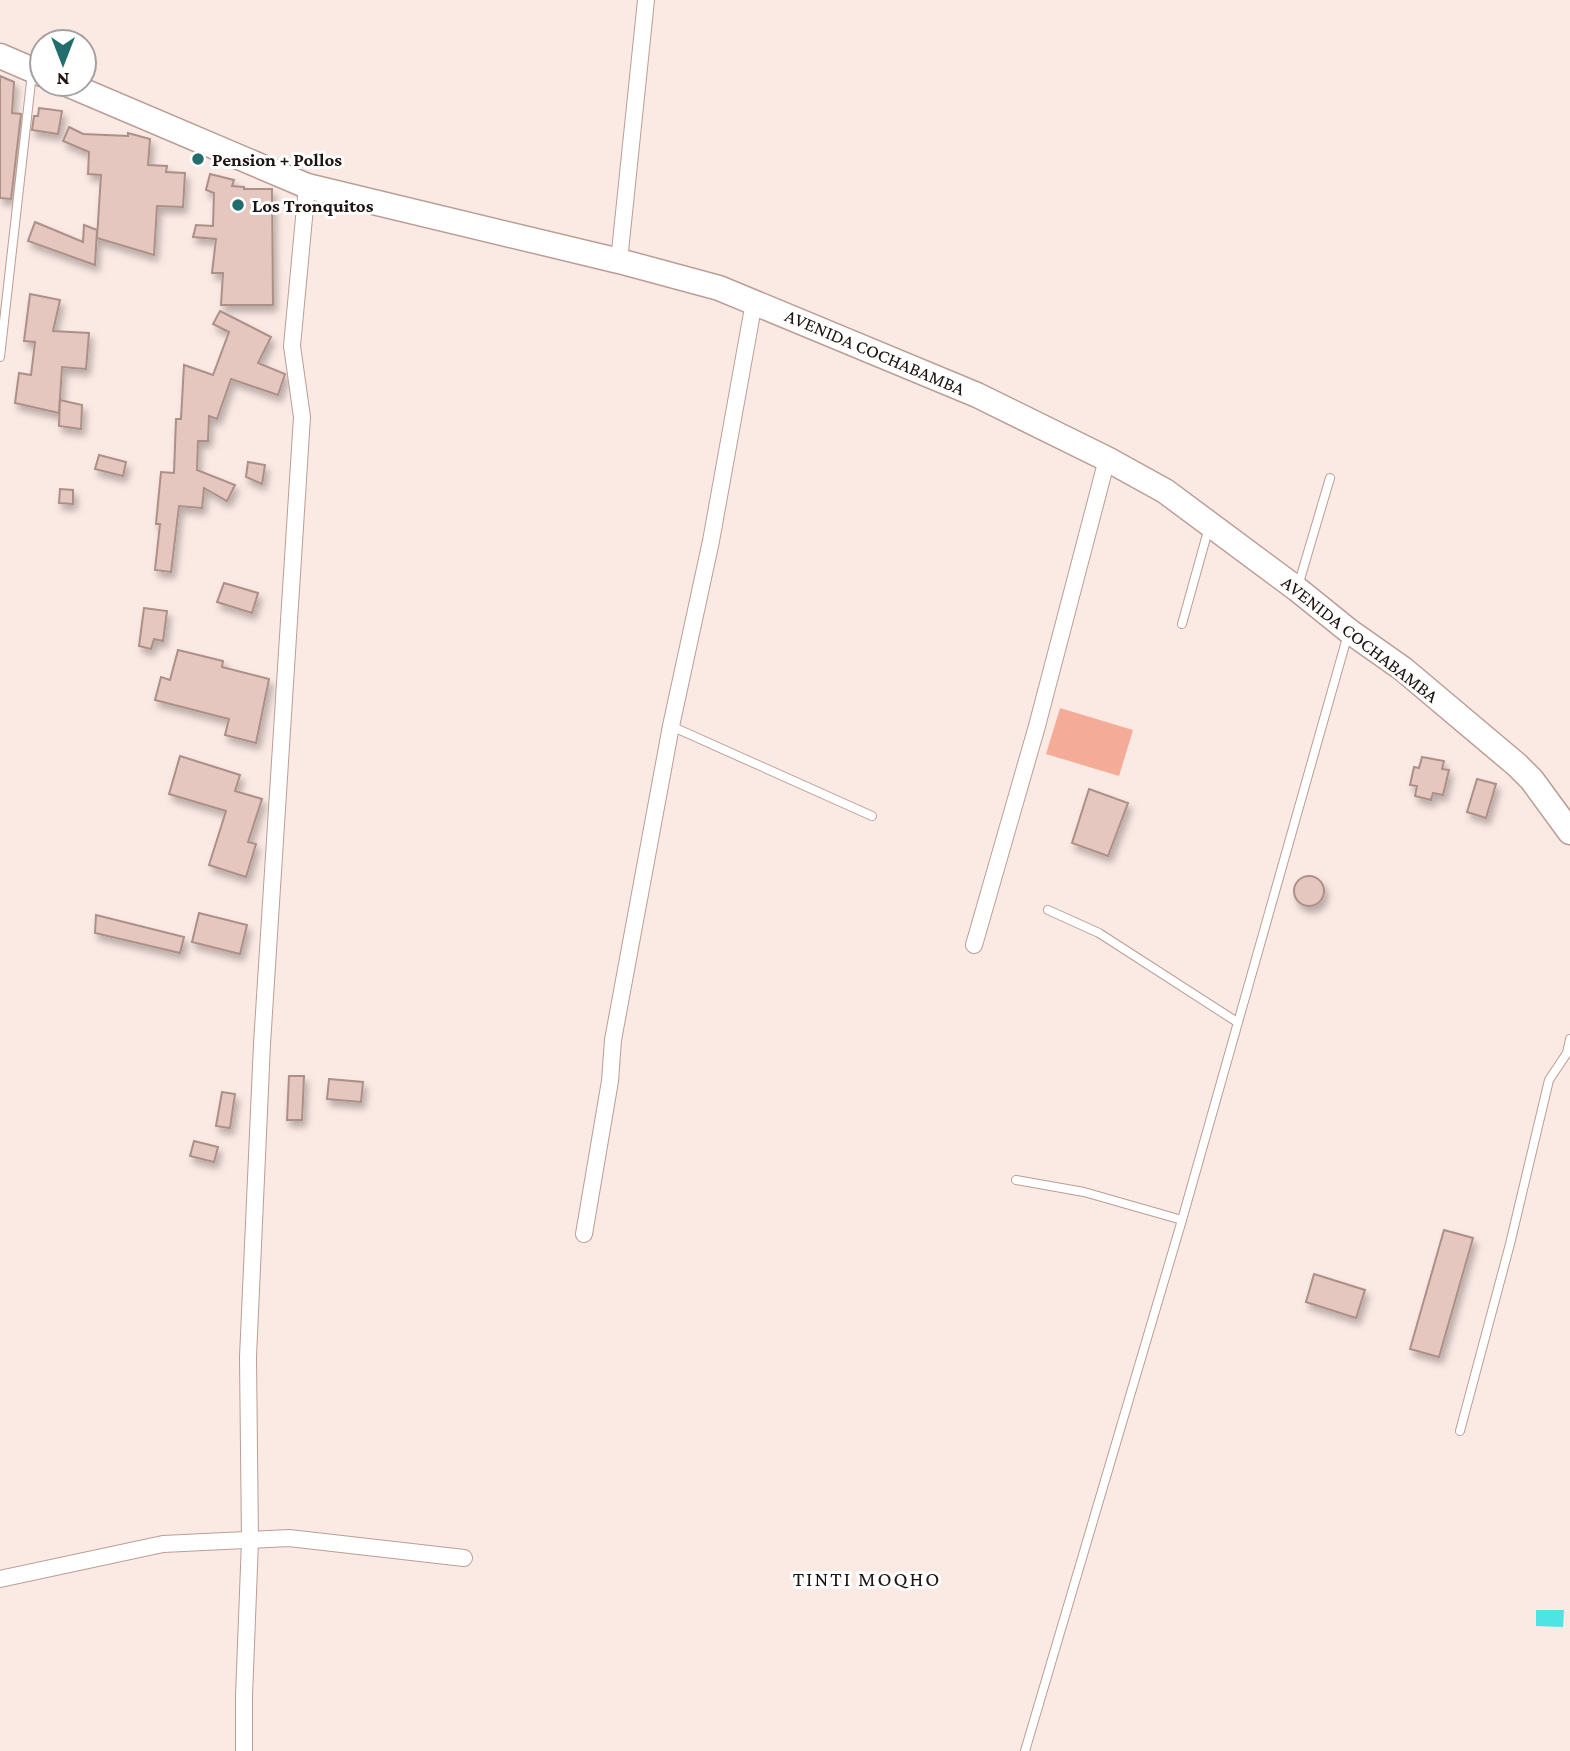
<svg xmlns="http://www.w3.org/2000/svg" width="1570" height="1751" viewBox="0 0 1570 1751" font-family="'Crimson Pro',serif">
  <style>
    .green { fill: #f4ac98 }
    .water { fill: #4de4e3 }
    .building { fill: #e5c7bf; stroke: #ac9088; stroke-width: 2; filter: url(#shadow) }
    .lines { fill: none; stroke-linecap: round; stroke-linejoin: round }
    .lane-casing { stroke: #ba9e96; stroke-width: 10 }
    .street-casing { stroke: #ba9e96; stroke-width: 18 }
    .primary-casing { stroke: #ba9e96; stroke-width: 27 }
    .lane { stroke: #fff; stroke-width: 8 }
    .street { stroke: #fff; stroke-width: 16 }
    .primary { stroke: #fff; stroke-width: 24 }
    .poi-dot { fill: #236e6d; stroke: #fff; stroke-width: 2.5 }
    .labels { text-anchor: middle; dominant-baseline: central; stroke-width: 6; stroke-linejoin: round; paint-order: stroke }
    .poi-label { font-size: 19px; font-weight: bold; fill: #1e1411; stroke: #fff; text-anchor: start }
    .street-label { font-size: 19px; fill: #1e1411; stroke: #fff }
    .neighbourhood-label { font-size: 21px; letter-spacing: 2px; fill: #1e1411; stroke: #fff }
  </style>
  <defs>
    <filter id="shadow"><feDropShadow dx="3.5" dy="6" stdDeviation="3.5" flood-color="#0004"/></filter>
  </defs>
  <rect width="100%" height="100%" fill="#fbe9e4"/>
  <!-- green -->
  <path class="green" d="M 1060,708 L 1133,730 L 1119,776 L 1046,754 Z"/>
  <!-- water -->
  <path class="water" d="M 1536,1610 L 1564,1610 L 1563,1627 L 1536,1626 Z"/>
  <!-- building -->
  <g class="building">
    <path d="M 0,76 L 14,82 L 12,113 L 21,114 L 11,199 L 0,198 Z"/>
    <path d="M 39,108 L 62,111 L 58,134 L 32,130 L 34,116 L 38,116 Z"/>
    <path d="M 69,127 L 83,134 L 128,136 L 128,133 L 150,139 L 148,165 L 167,166 L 166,172 L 185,173 L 183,207 L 157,206 L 154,255 L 97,238 L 101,175 L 88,174 L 89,152 L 63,141 Z"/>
    <path d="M 210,174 L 234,180 L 232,186 L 244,187 L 244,189 L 272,189 L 273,305 L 221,305 L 223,273 L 212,273 L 216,239 L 193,237 L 196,225 L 213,226 L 214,193 L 206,190 Z"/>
    <path d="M 35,222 L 83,242 L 84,225 L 97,230 L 95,265 L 28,241 Z"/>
    <path d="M 30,294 L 60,300 L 53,331 L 89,333 L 86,369 L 62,367 L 59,413 L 15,403 L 19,373 L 31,375 L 35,342 L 24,341 Z"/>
    <path d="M 220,311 L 271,337 L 258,363 L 285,374 L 278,395 L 231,379 L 217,419 L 209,416 L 208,441 L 198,441 L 197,470 L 235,485 L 227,501 L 204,488 L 202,508 L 179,506 L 171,572 L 155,570 L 160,524 L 156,524 L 161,472 L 174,473 L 176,419 L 181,419 L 184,365 L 213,375 L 229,332 L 213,324 Z"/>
    <path d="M 60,400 L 82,405 L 81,429 L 59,426 Z"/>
    <path d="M 99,455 L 126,462 L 123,476 L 95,469 Z"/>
    <path d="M 248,462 L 265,465 L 262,484 L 246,477 Z"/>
    <path d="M 60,489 L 73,490 L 73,504 L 59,503 Z"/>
    <path d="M 224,583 L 258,593 L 252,613 L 217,602 Z"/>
    <path d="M 144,608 L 167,611 L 163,641 L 154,639 L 151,649 L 139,646 Z"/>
    <path d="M 178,650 L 223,661 L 222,667 L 269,679 L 256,743 L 225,735 L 229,719 L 155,700 L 161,677 L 170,680 Z"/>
    <path d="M 180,756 L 240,775 L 235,791 L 262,799 L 248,842 L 256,844 L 246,877 L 209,865 L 226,811 L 169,794 Z"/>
    <path d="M 1422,757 L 1444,761 L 1442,769 L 1449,770 L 1443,795 L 1433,793 L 1431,800 L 1415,796 L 1417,786 L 1410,785 L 1414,767 L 1419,768 Z"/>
    <path d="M 1477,779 L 1496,784 L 1486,818 L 1467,812 Z"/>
    <path d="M 1089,789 L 1128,803 L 1108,856 L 1072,843 Z"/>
    <circle cx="1309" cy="891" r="15"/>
    <path d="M 199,913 L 247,925 L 240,954 L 192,942 Z"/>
    <path d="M 96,915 L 184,937 L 180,953 L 95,933 Z"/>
    <path d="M 289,1076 L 304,1076 L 302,1120 L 287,1120 Z"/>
    <path d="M 329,1079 L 363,1082 L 361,1102 L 327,1099 Z"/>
    <path d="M 222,1092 L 235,1094 L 230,1128 L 216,1126 Z"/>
    <path d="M 194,1141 L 218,1147 L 214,1162 L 190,1156 Z"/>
    <path d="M 1444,1230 L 1473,1238 L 1439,1357 L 1410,1349 Z"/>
    <path d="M 1314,1274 L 1365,1290 L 1356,1318 L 1306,1302 Z"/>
  </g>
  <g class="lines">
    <defs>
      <g id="lane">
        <path d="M 0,357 L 32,73"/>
        <path d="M 1298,586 L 1330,478"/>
        <path d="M 1182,624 L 1209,527"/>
        <path d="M 671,726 L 872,816"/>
        <path d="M 1048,910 L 1099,933 L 1237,1022"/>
        <path d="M 1016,1180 L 1084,1192 L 1182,1220"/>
        <path d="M 1460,1431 L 1510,1244 L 1549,1080 L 1567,1053 L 1570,1039"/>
        <path d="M 1025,1751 L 1182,1220 L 1348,634"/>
      </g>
      <g id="street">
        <path d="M 619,261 L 646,0"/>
        <path d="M 974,945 L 1037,726 L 1107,459"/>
        <path d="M 584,1234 L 610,1081 L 613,1040 L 671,726 L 711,541 L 754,302"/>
        <path d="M 0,1579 L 163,1544 L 289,1538 L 464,1558"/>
        <path d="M 244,1751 L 244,1696 L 250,1541 L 248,1357 L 262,1044 L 302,417 L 292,346 L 307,186"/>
      </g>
      <g id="primary">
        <path d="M 0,56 L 42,74"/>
        <path d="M 67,84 L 307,186 L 619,261 L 719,288 L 977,395 L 1107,459 L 1165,491 L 1297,589 L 1349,631 L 1403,669 L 1517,765 L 1532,780 L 1570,832"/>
      </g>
    </defs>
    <!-- lane casing -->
    <use href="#lane" class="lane-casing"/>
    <!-- street casing -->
    <use href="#street" class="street-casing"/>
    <!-- primary casing -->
    <use href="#primary" class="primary-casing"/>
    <!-- lane -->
    <use href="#lane" class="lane"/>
    <!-- street -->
    <use href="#street" class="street"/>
    <!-- primary -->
    <use href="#primary" class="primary"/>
  </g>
  <!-- markers -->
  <g class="poi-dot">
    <circle cx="198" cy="159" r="7"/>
    <circle cx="238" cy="205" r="7"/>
  </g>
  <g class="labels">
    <!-- poi labels -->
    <g class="poi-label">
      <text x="212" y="159">Pension + Pollos</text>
      <text x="252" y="205">Los Tronquitos</text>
    </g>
    <!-- street labels -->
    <g class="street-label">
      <text transform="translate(875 352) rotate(23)">AVENIDA COCHABAMBA</text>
      <text transform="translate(1360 639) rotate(38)">AVENIDA COCHABAMBA</text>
    </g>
    <!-- neighbourhood labels -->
    <g class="neighbourhood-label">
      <text x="867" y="1579">TINTI MOQHO</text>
    </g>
  </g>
  <!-- north arrow -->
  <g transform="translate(63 63) rotate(180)"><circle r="33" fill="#ffffff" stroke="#a5a1a0" stroke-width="2"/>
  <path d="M0-5L12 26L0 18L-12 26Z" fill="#236e6d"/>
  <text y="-10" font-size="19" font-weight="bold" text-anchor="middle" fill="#1e1411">N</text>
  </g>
</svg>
